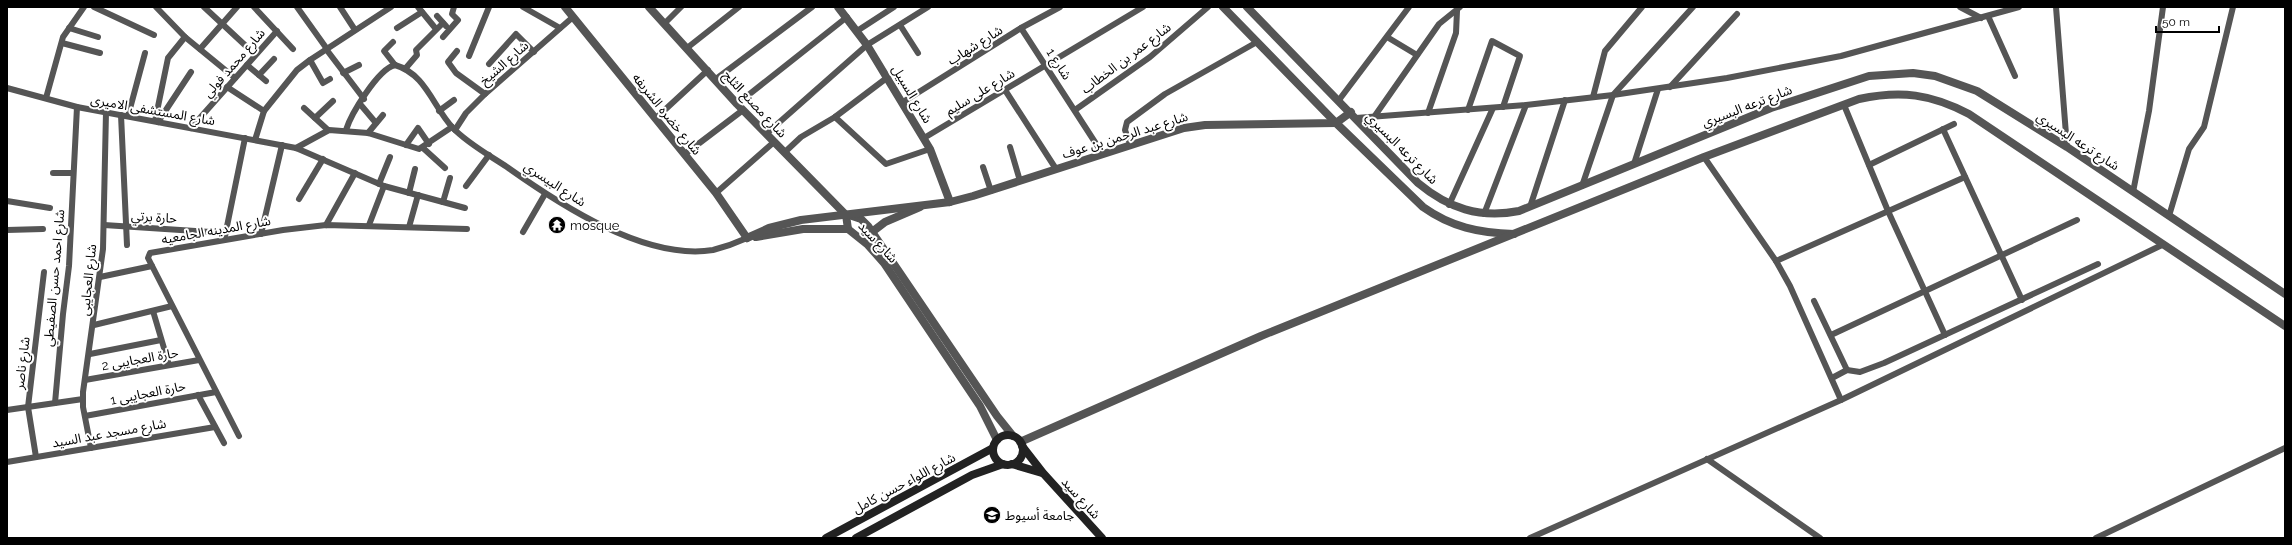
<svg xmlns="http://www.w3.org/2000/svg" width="2292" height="545" viewBox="0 0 2292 545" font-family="Raleway,'Noto Sans Arabic',sans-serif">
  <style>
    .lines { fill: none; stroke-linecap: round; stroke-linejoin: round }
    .minor { stroke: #555; stroke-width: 6 }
    .tertiary { stroke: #555; stroke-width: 8 }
    .secondary { stroke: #222; stroke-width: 8 }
    .labels { text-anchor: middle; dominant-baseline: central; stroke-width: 4; stroke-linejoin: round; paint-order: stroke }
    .street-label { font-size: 13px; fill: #000; stroke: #fff }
    .poi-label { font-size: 13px; fill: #000; stroke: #fff; text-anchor: start }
  </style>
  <rect width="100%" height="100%" fill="#fff"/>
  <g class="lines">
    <!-- minor -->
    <g class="minor">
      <path d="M 94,7 L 154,35"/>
      <path d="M 156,7 L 185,37 L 235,78"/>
      <path d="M 204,7 L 247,47"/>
      <path d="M 254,7 L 293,49"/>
      <path d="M 297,7 L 327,49"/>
      <path d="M 340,7 L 355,30"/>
      <path d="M 418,7 L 436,29"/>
      <path d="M 523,7 L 560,28"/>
      <path d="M 1960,7 L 1981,18"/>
      <path d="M 2056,7 L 2067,147"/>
      <path d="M 437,16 L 446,26"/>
      <path d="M 1988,16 L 2015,76"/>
      <path d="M 665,23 L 681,7"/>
      <path d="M 900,25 L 918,53"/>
      <path d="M 69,28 L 98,37"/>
      <path d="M 397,28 L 422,12"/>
      <path d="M 1021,28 L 1102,153"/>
      <path d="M 857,31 L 894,7"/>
      <path d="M 443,37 L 458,20 L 452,14 L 454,7"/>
      <path d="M 1387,37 L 1417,55"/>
      <path d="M 393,42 L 384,51 L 395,65"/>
      <path d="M 62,43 L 100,53"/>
      <path d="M 687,48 L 739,7"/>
      <path d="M 200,49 L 237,7"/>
      <path d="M 326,49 L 364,99"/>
      <path d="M 457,51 L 448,62 L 456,73 L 485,94"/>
      <path d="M 469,56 L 489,7"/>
      <path d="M 310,60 L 323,83 L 330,79"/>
      <path d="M 489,64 L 516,34 L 534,52"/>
      <path d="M 247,65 L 266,81"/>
      <path d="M 395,65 C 426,74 433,107 453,128 C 467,143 489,155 507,167 C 559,204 645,261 713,250 C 725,247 736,243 747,238"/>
      <path d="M 405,69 L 417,55 L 416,50 L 443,23"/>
      <path d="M 343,73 L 359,65"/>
      <path d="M 259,75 L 274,59"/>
      <path d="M 716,79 L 812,7"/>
      <path d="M 227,87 L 264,111"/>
      <path d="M 1670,87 L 1737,14"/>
      <path d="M 7,88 L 77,107 L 296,148 L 384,186 L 465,208"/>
      <path d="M 1005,90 L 1056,169"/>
      <path d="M 1593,97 L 1605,51 L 1642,7"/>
      <path d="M 46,98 L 63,37 L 84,7"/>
      <path d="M 1339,100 L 1409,7"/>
      <path d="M 903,102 L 1021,28 L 1060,7"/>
      <path d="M 360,104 L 376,123"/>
      <path d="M 737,104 L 847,17"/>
      <path d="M 1844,105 L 1888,211 L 1945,335"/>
      <path d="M 304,108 L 328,130"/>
      <path d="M 1075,110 L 1150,57 L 1208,7"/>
      <path d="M 1468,110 L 1492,41 L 1520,56 L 1503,107"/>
      <path d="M 439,111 L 454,100"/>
      <path d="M 1428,113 L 1456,33 L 1457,11"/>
      <path d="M 121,115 L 127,245"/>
      <path d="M 128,116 L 145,53"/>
      <path d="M 835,117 L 886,164 L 930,149"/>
      <path d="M 1374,117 L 1439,24 L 1460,7"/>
      <path d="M 315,118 L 333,101"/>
      <path d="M 656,118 L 708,70"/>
      <path d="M 1356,118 L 1526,105 L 1613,95 L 1727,78 L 1841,56 L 2019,7"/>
      <path d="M 155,121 L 168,58 L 185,37"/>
      <path d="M 158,122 L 191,72"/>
      <path d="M 191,128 L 277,31"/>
      <path d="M 1943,129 L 2022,300"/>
      <path d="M 346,130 C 351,114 378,69 395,65"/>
      <path d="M 455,130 L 466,113 L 485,94 L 573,17"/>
      <path d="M 368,133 L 383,115"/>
      <path d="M 766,134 L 867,45 L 928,7"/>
      <path d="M 924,138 L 1143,7"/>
      <path d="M 255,140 L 264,111 L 297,70 L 310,60 L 391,7"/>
      <path d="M 1130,144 L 1125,130 L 1127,122 L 1165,94 L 1257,42"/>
      <path d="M 406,145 L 418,128 L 429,144"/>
      <path d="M 1010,147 L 1020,181"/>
      <path d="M 296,148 L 329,130 L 368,133 L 419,149 L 452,127"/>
      <path d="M 423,148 L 445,168"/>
      <path d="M 785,152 L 801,137 L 835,117 L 888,77"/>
      <path d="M 685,154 L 743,110"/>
      <path d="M 1704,157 L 1776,261 L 1790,286 L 1841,400"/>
      <path d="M 1634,164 L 1658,89"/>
      <path d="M 1869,165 L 1954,124"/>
      <path d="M 983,167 L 991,191"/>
      <path d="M 53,173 L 72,173"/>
      <path d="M 379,184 L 390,157"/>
      <path d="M 466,186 L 489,155"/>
      <path d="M 1582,186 L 1613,95 L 1693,7"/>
      <path d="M 2133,192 L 2149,111 L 2163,7"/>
      <path d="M 409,193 L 415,169"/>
      <path d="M 716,193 L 774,142"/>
      <path d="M 299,199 L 323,159"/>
      <path d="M 7,201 L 50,208"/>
      <path d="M 443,202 L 450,178"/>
      <path d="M 1449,205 L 1493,108"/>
      <path d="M 1530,207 L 1565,100"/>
      <path d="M 1484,214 L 1526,105"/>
      <path d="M 2169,216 L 2189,149 L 2204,127 L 2233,7"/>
      <path d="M 104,225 L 226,233"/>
      <path d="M 326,225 L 355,173"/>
      <path d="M 369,225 L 384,186"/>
      <path d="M 409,227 L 418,195"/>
      <path d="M 7,230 L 43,229"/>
      <path d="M 523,232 L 545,194"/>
      <path d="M 261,234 L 282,145"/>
      <path d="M 225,236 L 245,138"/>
      <path d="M 1776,261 L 1965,177"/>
      <path d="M 100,277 L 152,266"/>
      <path d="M 1814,301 L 1847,370"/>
      <path d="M 153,311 L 169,365"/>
      <path d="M 94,325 L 172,306"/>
      <path d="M 1831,335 L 2077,220"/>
      <path d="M 90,354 L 161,340"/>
      <path d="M 1832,378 L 1847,370 L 1860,372 L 1884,363 L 2098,264"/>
      <path d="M 85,380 L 199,360"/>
      <path d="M 198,395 L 224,443"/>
      <path d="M 55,403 L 63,314 L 69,266 L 77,107"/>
      <path d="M 7,410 L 83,399"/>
      <path d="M 85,416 L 216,392"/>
      <path d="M 239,436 L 148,258 L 150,253 L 283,230 L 326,225 L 467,229"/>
      <path d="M 91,448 L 83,407 L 83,392 L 103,249 L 106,112"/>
      <path d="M 36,457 L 28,407 L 44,272"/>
      <path d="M 1707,459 L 1820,538"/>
      <path d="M 7,462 L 215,427"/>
      <path d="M 1530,538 L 1841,400 L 2162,245"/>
      <path d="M 2096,538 L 2285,448"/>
    </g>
    <!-- tertiary -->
    <g class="tertiary">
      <path d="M 565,7 L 716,193 L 747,238"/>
      <path d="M 649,7 L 737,104 L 846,215"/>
      <path d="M 838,7 L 867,45 L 930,149 L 950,202"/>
      <path d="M 1223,7 L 1336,123 L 1423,207 C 1451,227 1479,233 1514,234"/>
      <path d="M 1247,7 L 1418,183 C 1448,208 1480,219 1519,211 L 1771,108 L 1869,76 L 1913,73 L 1935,76 L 1977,91 L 2067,147 L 2285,294"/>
      <path d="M 846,215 L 848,229 L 868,245 L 884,263 L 980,406 L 997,440"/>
      <path d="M 849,215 L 861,219 L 868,226 L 997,416 L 1013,436"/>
      <path d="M 872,232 L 885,222 L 920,207"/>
      <path d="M 756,237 L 803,229 L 848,229"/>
      <path d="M 747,238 L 769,228 L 801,220 L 950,202 L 973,196 L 1184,128 L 1205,125 L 1336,123 L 1351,112"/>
      <path d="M 1020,442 L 1261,336 L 1704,157 L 1859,99 C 1901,90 1931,94 1969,114 L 2285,326"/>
    </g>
    <!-- secondary -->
    <g class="secondary">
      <circle cx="1008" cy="450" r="15"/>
      <path d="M 1022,446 L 1043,473 L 1102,538"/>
      <path d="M 1012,464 L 1042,473"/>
      <path d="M 826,538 L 993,448"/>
      <path d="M 856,538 L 972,475 L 1003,464"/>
    </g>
  </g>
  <!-- icons -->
  <defs>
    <symbol id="temple-disc" viewBox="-11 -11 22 22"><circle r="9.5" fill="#000" stroke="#fff"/><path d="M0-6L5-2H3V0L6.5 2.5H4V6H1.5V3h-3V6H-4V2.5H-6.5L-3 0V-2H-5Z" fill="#fff"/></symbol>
    <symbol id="university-disc" viewBox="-11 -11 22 22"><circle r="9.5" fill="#000" stroke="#fff"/><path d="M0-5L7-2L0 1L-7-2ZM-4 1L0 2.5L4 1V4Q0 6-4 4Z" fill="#fff"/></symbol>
  </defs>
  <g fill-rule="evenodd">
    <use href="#temple-disc" x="547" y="215" width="20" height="20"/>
    <use href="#university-disc" x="982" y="505" width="20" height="20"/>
  </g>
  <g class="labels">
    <!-- street labels -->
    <g class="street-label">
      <text transform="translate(975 45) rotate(-32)">شارع شهاب</text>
      <text transform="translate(1126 58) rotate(-37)">شارع عمر بن الخطاب</text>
      <text transform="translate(234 63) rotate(-49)">شارع محمد فولي</text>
      <text transform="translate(504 63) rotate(-41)">شارع الشيخ</text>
      <text transform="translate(1059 64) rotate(57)">شارع 1</text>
      <text transform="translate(980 92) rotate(-31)">شارع على سليم</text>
      <text transform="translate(912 94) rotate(59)">شارع السبيل</text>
      <text transform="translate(755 104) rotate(47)">شارع مصنع الثلج</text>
      <text transform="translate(1747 106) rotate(-21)">شارع ترعه البسيري</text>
      <text transform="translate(153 110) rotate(10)">شارع المستشفى الاميرى</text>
      <text transform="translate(667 114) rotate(51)">شارع خضره الشريفه</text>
      <text transform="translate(1125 135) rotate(-17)">شارع عبد الرحمن بن عوف</text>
      <text transform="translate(2078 141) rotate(33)">شارع ترعه البسيري</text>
      <text transform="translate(1402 148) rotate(45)">شارع ترعه البسيري</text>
      <text transform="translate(555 184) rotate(33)">شارع البيسري</text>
      <text transform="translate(154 217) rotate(4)">حارة برتي</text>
      <text transform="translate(216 230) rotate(-10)">شارع المدينه الجامعيه</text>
      <text transform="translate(878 242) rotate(47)">شارع سيد</text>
      <text transform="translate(54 278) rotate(-85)">شارع احمد حسن الصفيطي</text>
      <text transform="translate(88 280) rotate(-84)">شارع العجايبى</text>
      <text transform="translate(140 359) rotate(-10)">حارة العجايبى 2</text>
      <text transform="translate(22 363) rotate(-83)">شارع ناصر</text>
      <text transform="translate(148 393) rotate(-11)">حارة العجايبى 1</text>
      <text transform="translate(109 433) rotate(-10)">شارع مسجد عبد السيد</text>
      <text transform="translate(904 483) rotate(-28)">شارع اللواء حسن كامل</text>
      <text transform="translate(1081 498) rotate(48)">شارع سيد</text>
    </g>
    <!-- poi labels -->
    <g class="poi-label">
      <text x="570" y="225">mosque</text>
      <text x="1005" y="515">جامعة أسيوط</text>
    </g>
  </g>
  <!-- border -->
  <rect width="2292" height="545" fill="none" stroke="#000000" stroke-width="16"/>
  <!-- scale -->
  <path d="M2156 26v6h63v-6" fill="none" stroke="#000000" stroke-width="2"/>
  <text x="2162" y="26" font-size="12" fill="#000000" stroke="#ffffff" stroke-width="3" paint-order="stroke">50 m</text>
</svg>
